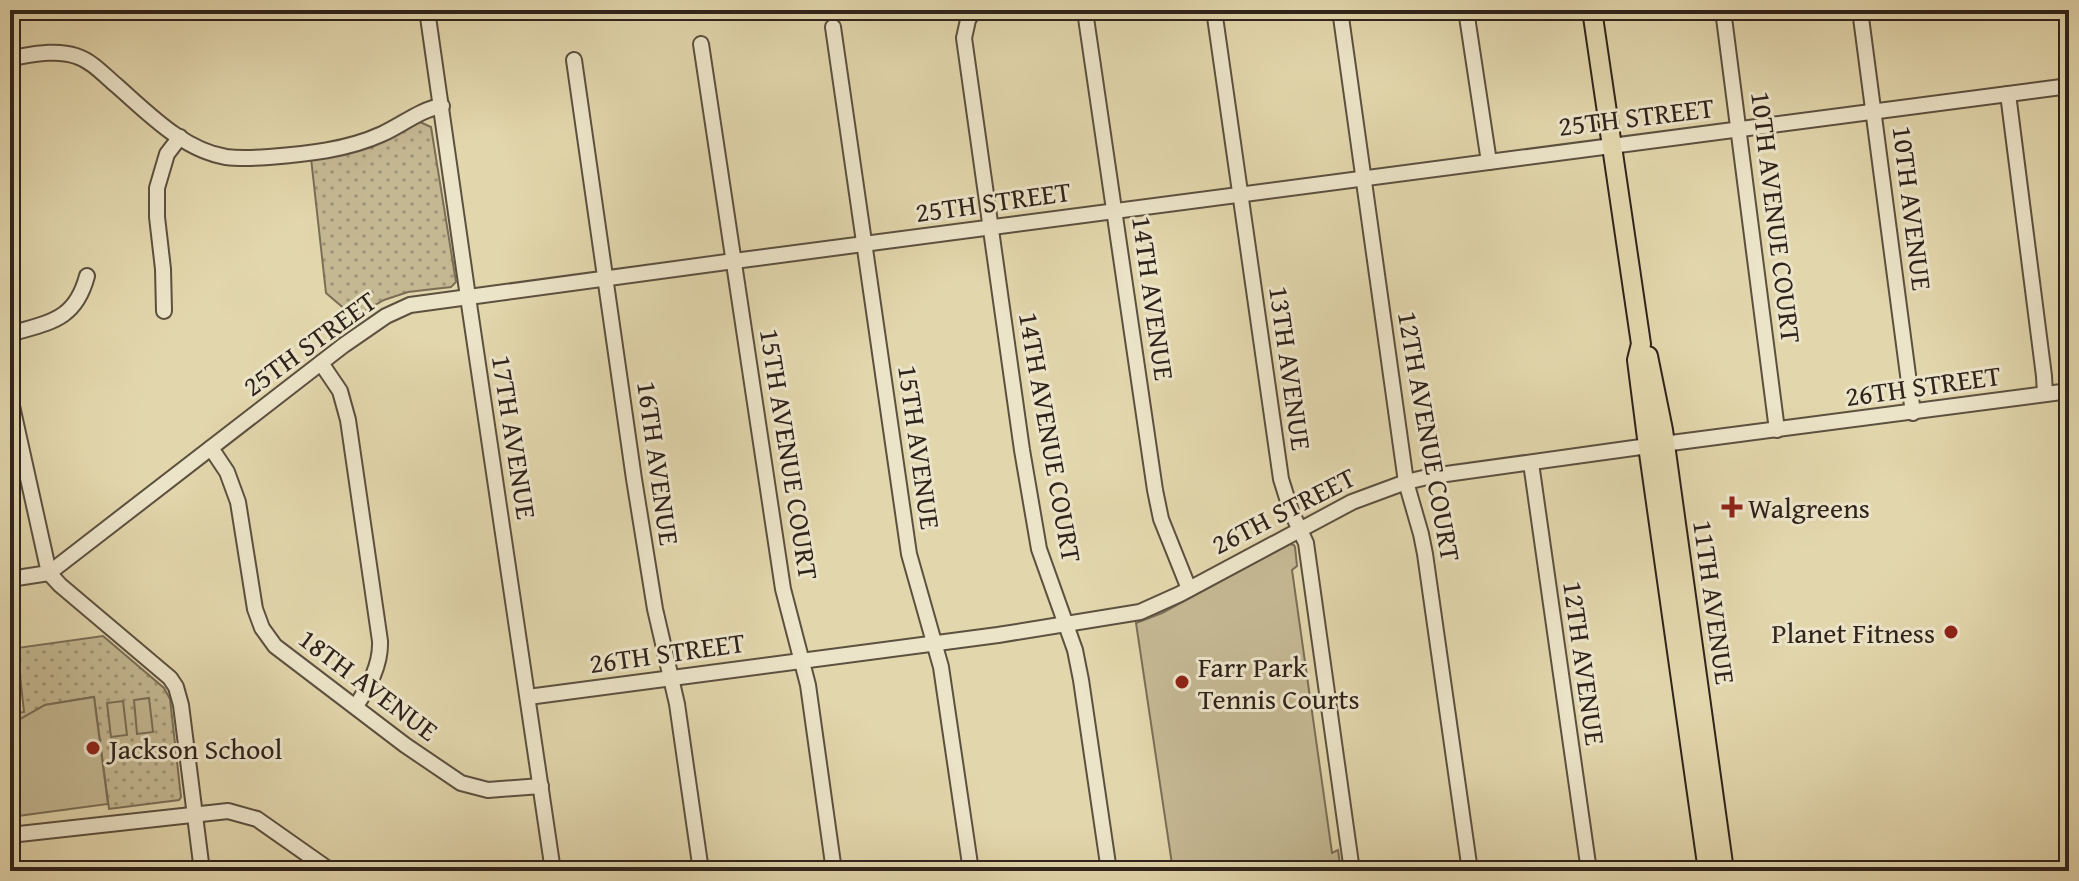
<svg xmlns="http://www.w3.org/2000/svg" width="2079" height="881" viewBox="0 0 2079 881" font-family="'Gentium Book Plus',serif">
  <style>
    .grass { fill: url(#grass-dots); stroke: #7a6e57; stroke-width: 2 }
    .park { fill: #c4b893; stroke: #7a6e57; stroke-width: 2 }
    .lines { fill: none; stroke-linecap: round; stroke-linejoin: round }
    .minor-casing { stroke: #5c503f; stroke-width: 18 }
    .major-casing { stroke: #30231b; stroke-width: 22 }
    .minor { stroke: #ece4c9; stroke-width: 14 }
    .major { stroke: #e2d6ac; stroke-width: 18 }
    .poi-dot { fill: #8f2418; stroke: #ece4c9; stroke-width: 3 }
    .labels { text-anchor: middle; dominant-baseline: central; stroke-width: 6; stroke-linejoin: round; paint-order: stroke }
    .street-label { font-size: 28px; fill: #30231b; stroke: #ece4c9 }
    .poi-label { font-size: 28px; fill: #30231b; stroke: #ece4c9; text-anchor: start }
  </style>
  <defs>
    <pattern id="grass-dots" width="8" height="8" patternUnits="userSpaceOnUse" patternTransform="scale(2)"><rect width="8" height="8" fill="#c4b893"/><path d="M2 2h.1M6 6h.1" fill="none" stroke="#a09577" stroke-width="1.8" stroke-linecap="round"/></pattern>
  </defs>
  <rect width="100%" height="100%" fill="#e2d6ac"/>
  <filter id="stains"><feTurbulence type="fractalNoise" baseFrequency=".0025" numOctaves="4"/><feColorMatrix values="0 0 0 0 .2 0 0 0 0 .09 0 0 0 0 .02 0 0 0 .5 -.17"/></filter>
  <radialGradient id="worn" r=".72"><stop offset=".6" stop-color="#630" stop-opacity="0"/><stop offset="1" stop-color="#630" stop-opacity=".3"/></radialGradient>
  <!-- grass -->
  <g class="grass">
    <path d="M 420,122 L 431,127 L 456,282 L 451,287 L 408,292 L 384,300 L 354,317 L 326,293 L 311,158 L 394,135 Z"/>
    <path d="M 103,636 L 164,688 L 170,699 L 181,797 L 179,800 L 109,809 L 94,697 L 45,705 L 10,725 L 10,714 L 24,712 L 17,648 Z"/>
  </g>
  <!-- park -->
  <g class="park">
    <path d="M 1290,544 L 1294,545 L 1295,547 L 1297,566 L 1292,570 L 1332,853 L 1338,850 L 1341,871 L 1173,871 L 1136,623 L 1162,613 Z"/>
    <path d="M 94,697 L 108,804 L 10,817 L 10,725 L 45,705 Z"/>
    <path d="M 149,698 L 153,732 L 137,734 L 134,700 Z"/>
    <path d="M 123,701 L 127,735 L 111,737 L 107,703 Z"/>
  </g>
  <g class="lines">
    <defs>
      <g id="minor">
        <path d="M 427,10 L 468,297 L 553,871"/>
        <path d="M 974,10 L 968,20 L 964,38 L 1022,450 L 1039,549 L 1075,650 L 1081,680 L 1109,871"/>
        <path d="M 1083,10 L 1086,18 L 1155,490 L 1161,519 L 1189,589"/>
        <path d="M 1214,10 L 1281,479 L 1291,511 L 1306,543 L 1352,871"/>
        <path d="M 1340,10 L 1406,482 L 1421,534 L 1425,554 L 1470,871"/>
        <path d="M 1466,10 L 1489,162"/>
        <path d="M 1723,10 L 1777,430"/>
        <path d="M 1860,10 L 1913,413"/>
        <path d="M 833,27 L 909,554 L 941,667 L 971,871"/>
        <path d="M 701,44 L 783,589 L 808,685 L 834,871"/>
        <path d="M 10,58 C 31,55 55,49 76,56 C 92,61 104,75 116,85 C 148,113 183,150 226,157 C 241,159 255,158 269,157 C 307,154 347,150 382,134 C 402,125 421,109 442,106"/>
        <path d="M 574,60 L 634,479 L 655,609 L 677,704 L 701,871"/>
        <path d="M 2008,94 L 2044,376 L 2045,394"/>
        <path d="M 164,311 L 163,269 L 157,217 L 157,188 L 167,154 L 180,137"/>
        <path d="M 10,334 C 49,322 75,321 87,276"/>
        <path d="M 321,363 L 340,391 L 348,420 L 380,641 C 381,665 369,686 356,706"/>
        <path d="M 10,397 L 49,573 L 60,585 L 170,678 L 176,687 L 181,705 L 202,871"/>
        <path d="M 211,448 L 227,472 L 238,502 L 255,609 L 262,628 L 275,646 L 405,745 L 461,783 L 488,790 L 541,786"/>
        <path d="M 1531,463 L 1589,871"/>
        <path d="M 10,579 L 49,573 L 344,345 L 386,316 L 410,305 L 734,261 L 2069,86"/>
        <path d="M 528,697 L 998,635 L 1140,612 L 1180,594 L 1352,502 L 1406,482 L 1432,476 L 1648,446 L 2069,391"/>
        <path d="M 10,835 L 228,811 L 257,819 L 331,871"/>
      </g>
      <g id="major">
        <path d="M 1592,10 L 1641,344 L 1637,360 L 1648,446 L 1708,871"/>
        <path d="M 1648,356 L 1663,430 L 1724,871"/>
      </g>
    </defs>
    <!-- minor casing -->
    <use href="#minor" class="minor-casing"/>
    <!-- major casing -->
    <use href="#major" class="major-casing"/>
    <!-- minor -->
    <use href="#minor" class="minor"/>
    <!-- major -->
    <use href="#major" class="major"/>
  </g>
  <!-- markers -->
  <g class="poi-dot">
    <path d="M1728 495h8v8h8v8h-8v8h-8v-8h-8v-8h8z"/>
    <circle cx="1951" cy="632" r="8"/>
    <circle cx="1182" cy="682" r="8"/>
    <circle cx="93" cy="748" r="8"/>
  </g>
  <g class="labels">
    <!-- street labels -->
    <g class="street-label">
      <text transform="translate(1636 116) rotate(-7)">25TH STREET</text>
      <text transform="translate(993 201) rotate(-8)">25TH STREET</text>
      <text transform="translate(1913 208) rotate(83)">10TH AVENUE</text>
      <text transform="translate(1777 217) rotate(83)">10TH AVENUE COURT</text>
      <text transform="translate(1154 298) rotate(82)">14TH AVENUE</text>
      <text transform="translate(309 343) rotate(-36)">25TH STREET</text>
      <text transform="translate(1291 368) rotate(82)">13TH AVENUE</text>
      <text transform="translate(1923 385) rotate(-8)">26TH STREET</text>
      <text transform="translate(1430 436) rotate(80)">12TH AVENUE COURT</text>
      <text transform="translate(515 437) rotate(81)">17TH AVENUE</text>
      <text transform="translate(1051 437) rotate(80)">14TH AVENUE COURT</text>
      <text transform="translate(920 447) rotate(82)">15TH AVENUE</text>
      <text transform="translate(790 454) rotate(81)">15TH AVENUE COURT</text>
      <text transform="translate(659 463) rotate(82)">16TH AVENUE</text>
      <text transform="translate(1283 510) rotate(-27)">26TH STREET</text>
      <text transform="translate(1715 602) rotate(82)">11TH AVENUE</text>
      <text transform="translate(667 652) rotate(-8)">26TH STREET</text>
      <text transform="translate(1585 663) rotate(82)">12TH AVENUE</text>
      <text transform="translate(369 684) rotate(37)">18TH AVENUE</text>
    </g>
    <!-- poi labels -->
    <g class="poi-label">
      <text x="1748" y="507">Walgreens</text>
      <text x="1935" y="632" text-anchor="end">Planet Fitness</text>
      <text x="1198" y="666">Farr Park<tspan x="1198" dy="32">Tennis Courts</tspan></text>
      <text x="109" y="748">Jackson School</text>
    </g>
  </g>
  <!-- margin -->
  <rect width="2079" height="881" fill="none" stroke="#e2d6ac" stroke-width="40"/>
  <rect x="12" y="12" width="2055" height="857" fill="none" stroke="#30231b" stroke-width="4"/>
  <rect x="20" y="20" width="2039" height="841" fill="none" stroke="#30231b" stroke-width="2"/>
  <rect width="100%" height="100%" filter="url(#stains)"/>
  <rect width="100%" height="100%" fill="url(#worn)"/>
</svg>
